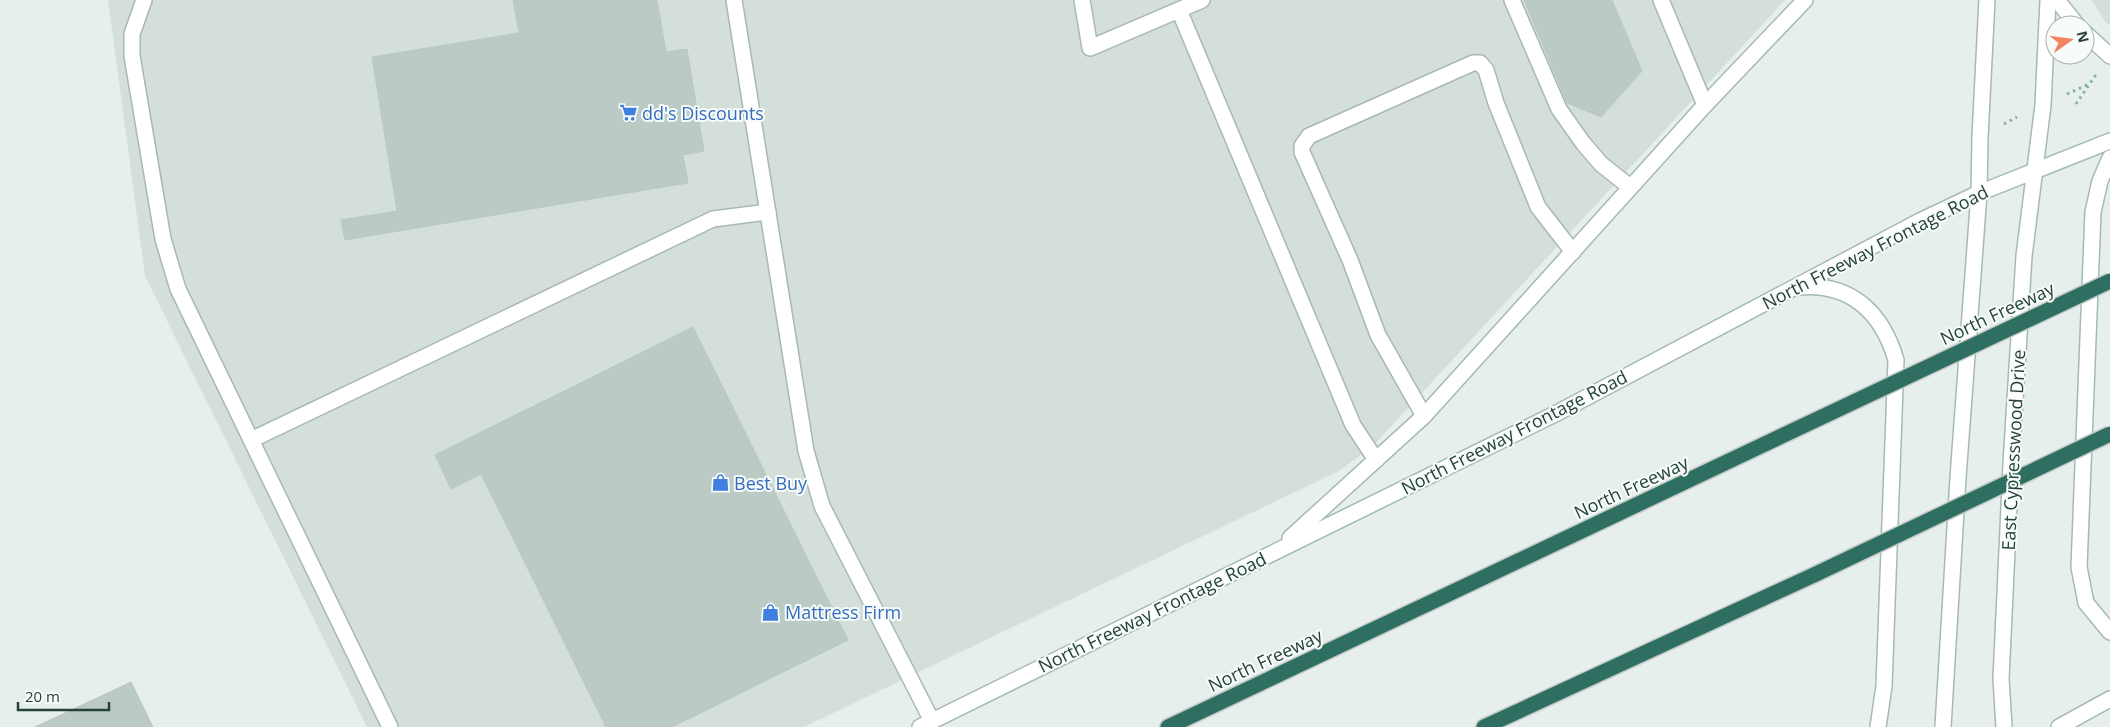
<svg xmlns="http://www.w3.org/2000/svg" width="2110" height="727" viewBox="0 0 2110 727" font-family="'Open Sans',sans-serif">
  <style>
    .built { fill: #d4dfda }
    .building { fill: #bbcac4; stroke: #b8c9c2 }
    .lines { fill: none; stroke-linecap: round; stroke-linejoin: round }
    .lane-casing { stroke: #a8b8b2; stroke-width: 18 }
    .secondary-casing { stroke: #a4bbb3; stroke-width: 18 }
    .highway-casing { stroke: #c2cac8; stroke-width: 18 }
    .path { stroke: #86b3a5; stroke-width: 3; stroke-dasharray: 2.5 4; stroke-linecap: butt }
    .lane { stroke: #fff; stroke-width: 15 }
    .secondary { stroke: #fff; stroke-width: 15 }
    .highway { stroke: #2f6f62; stroke-width: 15 }
    .highway-bridge-casing { stroke: #c2cac8; stroke-width: 18; stroke-linecap: butt }
    .highway-bridge { stroke: #2f6f62; stroke-width: 15 }
    .labels { text-anchor: middle; dominant-baseline: central; stroke-width: 4; stroke-linejoin: round; paint-order: stroke }
    .shop-label { font-size: 18px; fill: #366cbe; stroke: #f7fbf9; text-anchor: start }
    .street-label { font-size: 18px; fill: #24423a; stroke: #f7fbf9 }
  </style>
  <rect width="100%" height="100%" fill="#e6efeb"/>
  <!-- built -->
  <g class="built">
    <path d="M 108,0 L 1785,0 L 1372,447 L 1339,471 L 804,727 L 367,727 L 145,276 Z"/>
    <path d="M 2092,0 L 2110,0 L 2110,25 L 2106,23 Z"/>
  </g>
  <!-- building -->
  <g class="building">
    <path d="M 513,0 L 657,0 L 666,52 L 687,49 L 704,151 L 683,155 L 688,183 L 345,240 L 341,220 L 397,211 L 372,57 L 519,33 Z"/>
    <path d="M 1524,0 L 1612,0 L 1642,71 L 1601,117 L 1567,103 Z"/>
    <path d="M 693,327 L 848,640 L 672,727 L 606,727 L 481,474 L 451,489 L 435,455 Z"/>
    <path d="M 131,682 L 153,727 L 35,727 Z"/>
  </g>
  <g class="lines">
    <defs>
      <g id="lane">
        <path d="M 144,0 L 132,34 L 132,56 L 163,239 L 178,289 L 390,727"/>
        <path d="M 734,0 L 806,451 L 822,506 L 932,721"/>
        <path d="M 1082,0 L 1090,48 L 1202,0"/>
        <path d="M 1512,0 L 1559,109 L 1583,143 L 1601,164 L 1630,187"/>
        <path d="M 1661,0 L 1705,105"/>
        <path d="M 1179,10 L 1353,425 L 1376,460"/>
        <path d="M 1424,416 L 1378,335 L 1350,260 L 1302,152 L 1302,146 L 1309,136 L 1473,63 L 1480,63 L 1486,70 L 1496,103 L 1538,207 L 1573,252"/>
        <path d="M 251,440 L 713,219 L 768,212"/>
      </g>
      <g id="secondary">
        <path d="M 2057,0 L 2077,25"/>
        <path d="M 2085,33 L 2110,56"/>
        <path d="M 2110,158 L 2100,181 L 2093,212 L 2079,567 L 2086,603 L 2110,632"/>
        <path d="M 1798,287 C 1850,282 1882,312 1896,360 L 1884,686 L 1878,727"/>
        <path d="M 1290,538 L 1424,416 L 1705,105 L 1805,0"/>
        <path d="M 920,727 L 1555,414 L 1920,221 L 1979,193 L 2110,141"/>
        <path d="M 1943,727 L 1958,478 L 1979,193 L 1980,137 L 1987,0"/>
        <path d="M 2004,727 L 2001,679 L 2011,464 L 2024,256 L 2043,105 L 2048,0"/>
        <path d="M 2059,727 L 2110,699"/>
      </g>
      <g id="highway">
        <path d="M 1168,727 L 1767,443"/>
        <path d="M 1484,727 L 1816,574"/>
      </g>
    </defs>
    <!-- lane casing -->
    <use href="#lane" class="lane-casing"/>
    <!-- secondary casing -->
    <use href="#secondary" class="secondary-casing"/>
    <!-- highway casing -->
    <use href="#highway" class="highway-casing"/>
    <!-- path -->
    <g class="path">
      <path d="M 2067,94 L 2089,84"/>
      <path d="M 2076,104 L 2097,73"/>
      <path d="M 2004,124 L 2017,117"/>
    </g>
    <!-- lane -->
    <use href="#lane" class="lane"/>
    <!-- secondary -->
    <use href="#secondary" class="secondary"/>
    <!-- highway -->
    <use href="#highway" class="highway"/>
    <defs>
      <g id="highway-bridge">
        <path d="M 1767,443 L 2110,281"/>
        <path d="M 1816,574 L 2110,434"/>
      </g>
    </defs>
    <!-- highway-bridge casing -->
    <use href="#highway-bridge" class="highway-bridge-casing"/>
    <!-- highway-bridge -->
    <use href="#highway-bridge" class="highway-bridge"/>
  </g>
  <!-- icons -->
  <defs>
    <symbol id="supermarket-bare" viewBox="-9 -9 18 18"><path d="M-6-5.5h2.5l.6 2H6L4.5 2H-2.5L-4.4-4H-6ZM-1.5 3.2a1.3 1.3 0 1 0 .1 0ZM3 3.2a1.3 1.3 0 1 0 .1 0Z" fill="#3f7fe0" stroke="#f7fbf9" stroke-width="2.5" paint-order="stroke"/></symbol>
    <symbol id="shop-bare" viewBox="-9 -9 18 18"><path d="M-5-2.5h2.3a2.7 3.5 0 0 1 5.4 0H5L5.5 6h-11ZM-1.5-2.5h3a1.5 2.3 0 0 0-3 0Z" fill="#3f7fe0" stroke="#f7fbf9" stroke-width="2.5" paint-order="stroke"/></symbol>
  </defs>
  <g fill-rule="evenodd">
    <use href="#supermarket-bare" x="616" y="100" width="25" height="25"/>
    <use href="#shop-bare" x="708" y="470" width="25" height="25"/>
    <use href="#shop-bare" x="758" y="600" width="25" height="25"/>
  </g>
  <g class="labels">
    <!-- shop labels -->
    <g class="shop-label">
      <text x="642" y="113">dd's Discounts</text>
      <text x="734" y="483">Best Buy</text>
      <text x="785" y="612">Mattress Firm</text>
    </g>
    <!-- street labels -->
    <g class="street-label">
      <text transform="translate(1875 247) rotate(-27)">North Freeway Frontage Road</text>
      <text transform="translate(1997 313) rotate(-25)">North Freeway</text>
      <text transform="translate(1514 432) rotate(-27)">North Freeway Frontage Road</text>
      <text transform="translate(2013 450) rotate(-87)">East Cypresswood Drive</text>
      <text transform="translate(1631 487) rotate(-25)">North Freeway</text>
      <text transform="translate(1152 612) rotate(-26)">North Freeway Frontage Road</text>
      <text transform="translate(1265 660) rotate(-25)">North Freeway</text>
    </g>
  </g>
  <!-- north arrow -->
  <g transform="translate(2070 40) rotate(76)"><circle r="24" fill="#f7fbf9" stroke="#a3b1ad"/>
  <path d="M0-4L9 19L0 12L-9 19Z" fill="#f4845f"/>
  <text y="-8" font-size="14" font-weight="bold" text-anchor="middle" fill="#24423a">N</text>
  </g>
  <!-- scale -->
  <path d="M18 702v8h91v-8" fill="none" stroke="#24423a" stroke-width="2.5"/>
  <text x="25" y="702" font-size="15" fill="#24423a" stroke="#f7fbf9" stroke-width="4" paint-order="stroke">20 m</text>
</svg>
